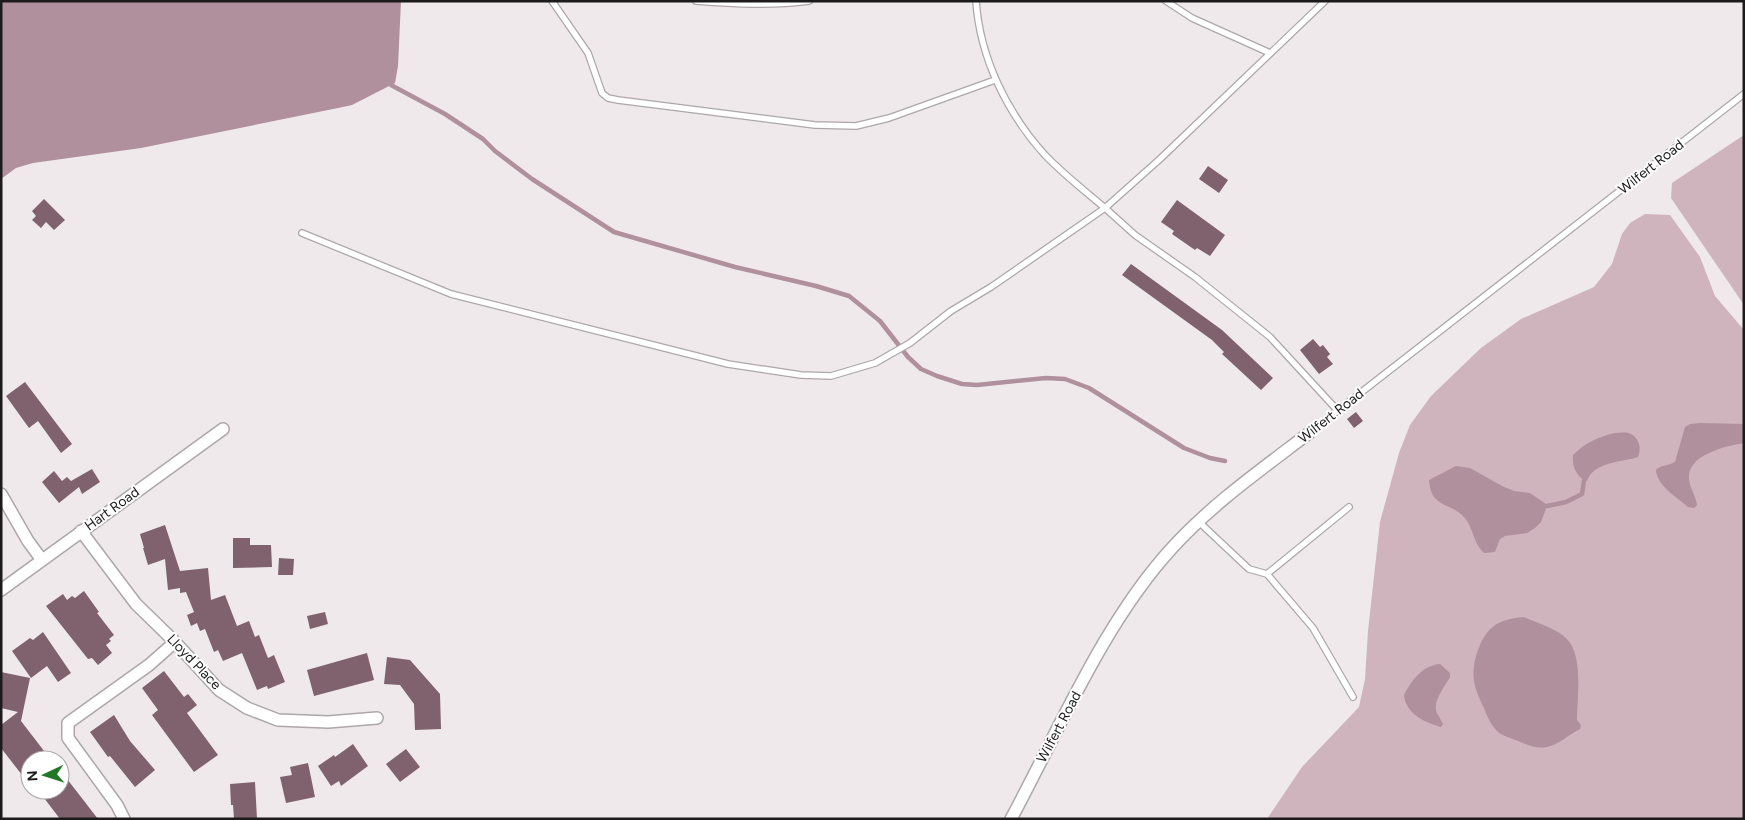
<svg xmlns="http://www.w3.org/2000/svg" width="1745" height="820" viewBox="0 0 1745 820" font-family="Figtree,sans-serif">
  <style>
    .green { fill: #cfb3bd }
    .water { fill: #af909c }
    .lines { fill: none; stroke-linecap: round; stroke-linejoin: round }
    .stream { stroke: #af909c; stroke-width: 4.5 }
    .building { fill: #7f626d }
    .lane-casing { stroke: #ada7a9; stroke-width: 8 }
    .street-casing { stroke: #ada7a9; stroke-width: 14 }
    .lane { stroke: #fff; stroke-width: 5.5 }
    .street { stroke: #fff; stroke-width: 11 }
    .labels { text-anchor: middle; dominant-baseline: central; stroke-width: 4; stroke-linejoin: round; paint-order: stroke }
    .street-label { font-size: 14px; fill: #1c1a1b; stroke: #fff }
  </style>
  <rect width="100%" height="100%" fill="#efe9eb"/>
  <!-- green -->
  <g class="green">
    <path d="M 1744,135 L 1744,305 L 1671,198 L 1672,183 Z"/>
    <path d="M 1645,214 L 1670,215 L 1700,257 L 1715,296 L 1744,330 L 1744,819 L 1267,819 L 1302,767 L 1359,707 L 1365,679 L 1368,631 L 1380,522 L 1399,453 L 1410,425 L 1431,396 L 1481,348 L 1521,319 L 1594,287 L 1612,264 L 1622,234 L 1630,223 Z"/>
  </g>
  <!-- water -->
  <g class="water">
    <path d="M 1,1 L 401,1 L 398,66 L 395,83 L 352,105 L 338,108 L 141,148 L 33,163 L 16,168 L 1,179 Z"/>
    <path d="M 1700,423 L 1744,424 L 1744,443 C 1725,446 1687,455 1689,479 C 1690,489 1696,496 1697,505 L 1694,508 L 1688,507 C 1677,497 1657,486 1656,470 C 1660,465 1668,466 1675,462 L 1685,427 L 1690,424 Z"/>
    <path d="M 1615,433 C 1619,433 1624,432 1628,433 C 1639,436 1642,448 1638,457 C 1622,462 1593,462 1587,481 L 1584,481 C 1576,473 1572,468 1573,455 C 1585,443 1598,437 1615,433 Z"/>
    <path d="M 1456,466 L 1470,468 L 1502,486 L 1514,491 L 1530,493 L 1546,504 L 1547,506 L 1541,522 L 1535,528 L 1527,533 L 1505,536 L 1500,539 L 1495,552 L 1484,553 C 1474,545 1473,528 1465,518 C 1450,501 1431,509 1429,480 Z"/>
    <path d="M 1524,617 C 1537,623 1555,628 1566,638 C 1584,655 1577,698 1577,720 L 1581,725 L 1580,729 C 1569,734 1559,745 1547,747 C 1536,749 1528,745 1518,741 C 1511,738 1502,736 1497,731 C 1491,725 1487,716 1484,708 C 1473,686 1470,673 1478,650 C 1487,626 1499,619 1524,617 Z"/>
    <path d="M 1440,664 L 1450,673 L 1450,677 C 1445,686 1432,702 1437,713 C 1439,717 1441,720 1443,724 L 1441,727 C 1424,722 1406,714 1404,695 C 1412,680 1423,665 1440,664 Z"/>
  </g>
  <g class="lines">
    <!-- stream -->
    <g class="stream">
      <path d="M 391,85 L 445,114 L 483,139 L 495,151 L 532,179 L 614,232 L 735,267 L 816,286 L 849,296 L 880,321 L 908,357 L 921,369 L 937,376 L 962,384 L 977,385 L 1046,378 L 1065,379 L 1089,388 L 1184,448 L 1210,458 L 1225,461"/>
      <path d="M 1547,506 L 1566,502 L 1582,494 L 1584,481"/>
    </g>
  </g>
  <!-- building -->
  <g class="building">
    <path d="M 1208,166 L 1228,180 L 1219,193 L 1199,179 Z"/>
    <path d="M 44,199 L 65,220 L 54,230 L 46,222 L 41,228 L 32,220 L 36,216 L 32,211 Z"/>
    <path d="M 1177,200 L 1225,235 L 1210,256 L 1197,248 L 1195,250 L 1172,234 L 1174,231 L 1161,222 Z"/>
    <path d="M 1131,264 L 1222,330 L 1273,378 L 1261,390 L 1222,354 L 1224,352 L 1212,340 L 1122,275 Z"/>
    <path d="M 1313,339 L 1320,347 L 1323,345 L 1330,354 L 1327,357 L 1333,364 L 1319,374 L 1300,350 Z"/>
    <path d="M 25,382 L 72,444 L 61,453 L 38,421 L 29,428 L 6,396 Z"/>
    <path d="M 1356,412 L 1363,421 L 1354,428 L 1347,419 Z"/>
    <path d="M 92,469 L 100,482 L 82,494 L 79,487 L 59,503 L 42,482 L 54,471 L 62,481 L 67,477 L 71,481 Z"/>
    <path d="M 165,525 L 180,571 L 208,568 L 211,600 L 225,595 L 237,626 L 249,621 L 255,637 L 259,635 L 268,658 L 274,655 L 285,682 L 268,689 L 267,686 L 257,690 L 242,653 L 223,661 L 218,650 L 214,652 L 205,629 L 200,631 L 197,623 L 191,626 L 187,615 L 194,612 L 186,592 L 180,593 L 180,588 L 168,590 L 165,559 L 148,565 L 143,548 L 144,548 L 140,534 Z"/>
    <path d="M 233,538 L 250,538 L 250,545 L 271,545 L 272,567 L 233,568 Z"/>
    <path d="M 279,558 L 294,559 L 293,575 L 278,575 Z"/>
    <path d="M 84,591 L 99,612 L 97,613 L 114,635 L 109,639 L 111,641 L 106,645 L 112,653 L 98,665 L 92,658 L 88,659 L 46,606 L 63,594 L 67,600 L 72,596 L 75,598 Z"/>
    <path d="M 325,612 L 328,624 L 310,629 L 307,616 Z"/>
    <path d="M 43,632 L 71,673 L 58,682 L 47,666 L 31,678 L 12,651 L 30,638 L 33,640 Z"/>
    <path d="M 367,653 L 374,680 L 314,696 L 307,670 Z"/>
    <path d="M 387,657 L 410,660 L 440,694 L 441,729 L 415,730 L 414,704 L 400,685 L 384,684 Z"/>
    <path d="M 164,671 L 184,697 L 188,694 L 197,705 L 187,713 L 218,755 L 194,772 L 152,715 L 158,710 L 142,688 Z"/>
    <path d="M 1,672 L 30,678 L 21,721 L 51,760 L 30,760 L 30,769 L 22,775 L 1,748 L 1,725 L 18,712 L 1,708 Z"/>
    <path d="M 114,715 L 130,741 L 155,770 L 135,787 L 110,756 L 108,757 L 90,732 Z"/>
    <path d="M 353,744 L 368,766 L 341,786 L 339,781 L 331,786 L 318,766 L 334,755 L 335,757 Z"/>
    <path d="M 406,749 L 420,767 L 400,782 L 386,764 Z"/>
    <path d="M 308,763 L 315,797 L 286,803 L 280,777 L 292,775 L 290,767 Z"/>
    <path d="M 60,770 L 81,797 L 98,819 L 60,819 L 38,790 L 60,790 Z"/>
    <path d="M 255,782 L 257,819 L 234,819 L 233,805 L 231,805 L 230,784 Z"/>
  </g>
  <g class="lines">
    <defs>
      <g id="lane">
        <path d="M 552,1 L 588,53 L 602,93 L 608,98 L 618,100 L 815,125 L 856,126 L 889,118 L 995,80"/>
        <path d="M 696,1 C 734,4 771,6 809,1"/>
        <path d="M 976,1 C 980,58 1007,113 1045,155 C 1063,174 1085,191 1105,208 L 1160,159 L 1325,1"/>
        <path d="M 1166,1 L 1192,18 L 1270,53"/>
        <path d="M 302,233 L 451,294 L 728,364 L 801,375 L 831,376 L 875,363 L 910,343 L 951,311 L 991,287 L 1105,208 L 1135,235 L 1195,277 L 1270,337 L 1338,411"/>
        <path d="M 1309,433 L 1744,94"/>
        <path d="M 1199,522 L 1249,569 L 1267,574 L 1313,628 L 1353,697"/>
        <path d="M 1267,574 L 1349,507"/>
      </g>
      <g id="street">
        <path d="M 1,494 L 28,541 L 42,560"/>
        <path d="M 81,531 L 136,604 L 175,642 L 219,690 L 247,708 L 278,720 L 328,722 L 377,718"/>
        <path d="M 1,590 L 223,429"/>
        <path d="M 124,819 L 117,805 L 68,738 L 68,723 L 149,665 L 175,642"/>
        <path d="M 1011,819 C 1059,730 1104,622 1172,548 C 1212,504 1262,469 1309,433"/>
      </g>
    </defs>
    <!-- lane casing -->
    <use href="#lane" class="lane-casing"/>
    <!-- street casing -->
    <use href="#street" class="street-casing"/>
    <!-- lane -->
    <use href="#lane" class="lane"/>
    <!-- street -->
    <use href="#street" class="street"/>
  </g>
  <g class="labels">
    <!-- street labels -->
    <g class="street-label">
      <text transform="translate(1651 167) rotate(-38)">Wilfert Road</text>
      <text transform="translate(1331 416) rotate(-38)">Wilfert Road</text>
      <text transform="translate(112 509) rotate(-36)">Hart Road</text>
      <text transform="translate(194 662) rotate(46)">Lloyd Place</text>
      <text transform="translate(1059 727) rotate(-62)">Wilfert Road</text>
    </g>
  </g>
  <!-- border -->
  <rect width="1745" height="820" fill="none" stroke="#1c1a1b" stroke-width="5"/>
  <!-- north arrow -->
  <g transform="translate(45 775) rotate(266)"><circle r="24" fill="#ffffff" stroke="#a4a3a4"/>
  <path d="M0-4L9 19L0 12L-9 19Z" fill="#207825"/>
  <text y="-8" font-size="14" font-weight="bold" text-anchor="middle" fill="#1c1a1b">N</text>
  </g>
</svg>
